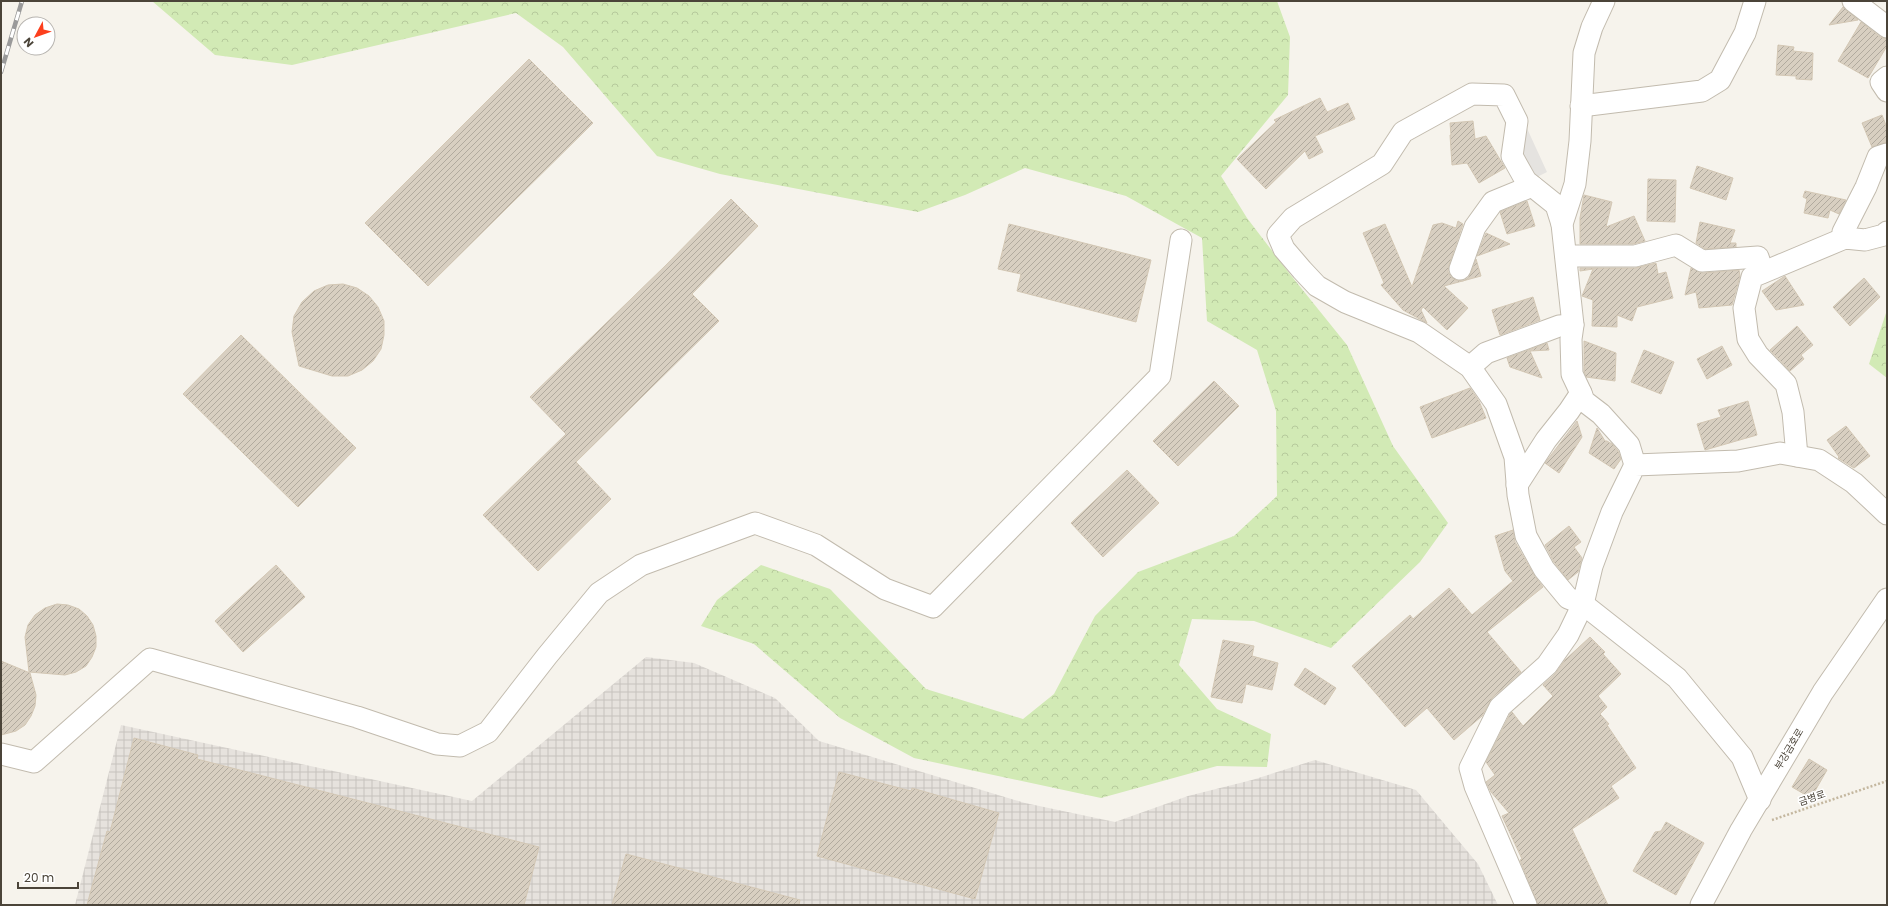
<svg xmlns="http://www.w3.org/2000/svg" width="1888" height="906" viewBox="0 0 1888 906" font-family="Poppins,'Noto Sans KR',sans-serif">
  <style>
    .industrial { fill: url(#industrial-grid) }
    .forest { fill: url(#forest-crowns) }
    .parking { fill: #e5e3e0 }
    .building { fill: url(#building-hatch); stroke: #d3c7b4 }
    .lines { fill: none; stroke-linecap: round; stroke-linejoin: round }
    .minor-casing { stroke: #c2bbae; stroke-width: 23 }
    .path { stroke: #c4b79f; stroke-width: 2.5; stroke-dasharray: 2 2; stroke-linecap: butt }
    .minor { stroke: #fff; stroke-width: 21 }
    .rail-casing { stroke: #9a9a9a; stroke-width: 4.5 }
    .rail { stroke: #fff; stroke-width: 3; stroke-dasharray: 9; stroke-linecap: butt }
    .labels { text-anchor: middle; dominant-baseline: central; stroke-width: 3; stroke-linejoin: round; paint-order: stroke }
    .street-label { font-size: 10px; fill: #4b4439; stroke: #fff }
  </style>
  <defs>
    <pattern id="industrial-grid" width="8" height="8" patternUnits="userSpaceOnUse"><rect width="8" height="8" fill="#e6e2dd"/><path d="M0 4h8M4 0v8" fill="none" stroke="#c7c3be"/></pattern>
    <pattern id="forest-crowns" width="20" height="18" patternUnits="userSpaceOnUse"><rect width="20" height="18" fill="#d2eab5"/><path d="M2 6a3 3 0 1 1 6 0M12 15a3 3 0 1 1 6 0" fill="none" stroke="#b6ca9c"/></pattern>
    <pattern id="building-hatch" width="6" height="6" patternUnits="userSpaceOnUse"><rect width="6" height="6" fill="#d8cfc1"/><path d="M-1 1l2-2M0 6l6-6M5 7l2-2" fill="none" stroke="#b1aa9e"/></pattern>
  </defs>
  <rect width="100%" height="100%" fill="#f6f3ec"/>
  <!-- industrial -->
  <path class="industrial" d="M 646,657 L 694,663 L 775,698 L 819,741 L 1025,803 L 1115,822 L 1188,796 L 1252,780 L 1315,760 L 1416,790 L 1478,864 L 1498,905 L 75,905 L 121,725 L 472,801 Z"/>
  <!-- forest -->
  <g class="forest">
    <path d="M 152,1 L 1277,1 L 1290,37 L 1288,95 L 1221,176 L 1247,218 L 1289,273 L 1347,345 L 1393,446 L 1448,523 L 1420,562 L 1331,648 L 1254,621 L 1192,619 L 1179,665 L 1217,709 L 1271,734 L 1267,767 L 1217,766 L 1101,798 L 914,758 L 840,718 L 754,644 L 701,626 L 717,600 L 761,565 L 830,589 L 926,689 L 1023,719 L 1054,694 L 1095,616 L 1138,572 L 1234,536 L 1277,496 L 1276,411 L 1257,350 L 1207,321 L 1202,238 L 1126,196 L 1025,168 L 965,195 L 918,212 L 720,174 L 657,156 L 563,47 L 516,13 L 292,65 L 215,55 Z"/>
    <path d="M 1887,310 L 1887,378 L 1869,364 Z"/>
  </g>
  <!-- parking -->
  <path class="parking" d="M 1525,124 L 1547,172 L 1533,179 L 1517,145 L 1525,141 L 1519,126 Z"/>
  <!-- building -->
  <g class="building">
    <path d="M 1843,7 L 1858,20 L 1829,25 Z"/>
    <path d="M 1861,22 L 1880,37 L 1887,39 L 1887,46 L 1868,78 L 1838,61 Z"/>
    <path d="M 1778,45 L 1794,47 L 1793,51 L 1813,53 L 1812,80 L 1796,79 L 1796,76 L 1776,75 Z"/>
    <path d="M 529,59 L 593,123 L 428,286 L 365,223 Z"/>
    <path d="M 1320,98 L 1327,112 L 1348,103 L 1355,119 L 1315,136 L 1323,152 L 1309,159 L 1305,151 L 1266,189 L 1237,159 L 1276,122 L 1274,120 Z"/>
    <path d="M 1882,115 L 1887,128 L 1887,142 L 1872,147 L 1862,123 Z"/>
    <path d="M 1473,121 L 1475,139 L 1486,136 L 1505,168 L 1479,183 L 1467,163 L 1452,165 L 1450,135 L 1451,135 L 1450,123 Z"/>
    <path d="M 1697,166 L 1733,178 L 1726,200 L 1690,188 Z"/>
    <path d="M 1648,179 L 1676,180 L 1675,222 L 1647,221 Z"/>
    <path d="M 1805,191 L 1846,200 L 1839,214 L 1830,210 L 1828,218 L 1804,213 L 1807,199 L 1803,197 Z"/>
    <path d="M 1584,195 L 1612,202 L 1606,227 L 1634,216 L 1645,241 L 1633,244 L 1580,244 L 1580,218 Z"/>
    <path d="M 731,199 L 758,226 L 692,294 L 719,321 L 576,462 L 611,499 L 538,571 L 483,515 L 566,434 L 530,397 L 665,266 Z"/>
    <path d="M 1527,201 L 1535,226 L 1507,234 L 1500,212 Z"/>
    <path d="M 1458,221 L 1463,224 L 1449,265 L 1448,272 L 1451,277 L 1456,280 L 1463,281 L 1468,278 L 1471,273 L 1476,259 L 1481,276 L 1444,286 L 1468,308 L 1447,330 L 1423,307 L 1421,310 L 1427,323 L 1403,310 L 1381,285 L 1384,283 L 1363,233 L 1385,224 L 1412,287 L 1433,225 L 1442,223 L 1456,228 Z"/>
    <path d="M 1700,222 L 1735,230 L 1730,243 L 1736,243 L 1736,247 L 1705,249 L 1696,243 Z"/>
    <path d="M 1009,224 L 1151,260 L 1136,322 L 1017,291 L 1021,274 L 998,269 Z"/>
    <path d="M 1486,233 L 1510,244 L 1477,256 Z"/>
    <path d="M 1656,263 L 1658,274 L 1666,272 L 1673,298 L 1637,307 L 1632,321 L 1617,315 L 1617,327 L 1592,326 L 1593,300 L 1582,296 L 1593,269 L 1580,271 L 1580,268 L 1635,268 Z"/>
    <path d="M 1691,268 L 1703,273 L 1739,270 L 1740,276 L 1732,305 L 1699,308 L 1696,292 L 1685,295 Z"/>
    <path d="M 1785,276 L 1804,305 L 1776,310 L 1762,291 Z"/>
    <path d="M 1864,278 L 1880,297 L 1850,326 L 1833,307 Z"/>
    <path d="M 343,284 L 357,288 L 369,296 L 378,307 L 384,321 L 384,335 L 381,349 L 373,361 L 362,370 L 348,376 L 332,376 L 299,366 L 292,332 L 294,316 L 302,302 L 314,291 L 328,285 Z"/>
    <path d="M 1533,297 L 1540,320 L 1500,335 L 1492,310 Z"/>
    <path d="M 1797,326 L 1813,345 L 1801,355 L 1804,359 L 1790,371 L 1770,350 Z"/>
    <path d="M 241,335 L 356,448 L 298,507 L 183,394 Z"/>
    <path d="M 1584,341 L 1616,353 L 1615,381 L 1586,377 L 1584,371 Z"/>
    <path d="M 1547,343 L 1549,350 L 1530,351 L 1542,378 L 1510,367 L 1507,358 Z"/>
    <path d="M 1722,346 L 1732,365 L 1707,379 L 1697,359 Z"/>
    <path d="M 1644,350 L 1674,362 L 1661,394 L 1631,382 Z"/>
    <path d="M 1214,381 L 1239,406 L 1178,466 L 1153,441 Z"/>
    <path d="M 1470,388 L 1479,401 L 1486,418 L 1432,438 L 1420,407 Z"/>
    <path d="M 1748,401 L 1757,435 L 1705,450 L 1697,424 L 1721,417 L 1718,410 Z"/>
    <path d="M 1577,421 L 1582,437 L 1559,473 L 1545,463 Z"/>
    <path d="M 1846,426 L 1870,456 L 1854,468 L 1838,458 L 1839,457 L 1827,440 Z"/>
    <path d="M 1597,428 L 1605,441 L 1607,441 L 1612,444 L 1618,451 L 1621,459 L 1614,469 L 1589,453 Z"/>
    <path d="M 1127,470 L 1159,503 L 1103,557 L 1071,523 Z"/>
    <path d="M 1569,526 L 1581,542 L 1574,547 L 1582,558 L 1578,572 L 1568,580 L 1554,562 L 1545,545 Z"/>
    <path d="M 1513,530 L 1515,542 L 1534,575 L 1543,587 L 1487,632 L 1521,672 L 1492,698 L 1482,716 L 1454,740 L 1427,708 L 1405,727 L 1352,666 L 1410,615 L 1413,619 L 1449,588 L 1472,615 L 1513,581 L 1505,571 L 1495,536 Z"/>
    <path d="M 276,565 L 305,597 L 243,652 L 215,621 Z"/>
    <path d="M 57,604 L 68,605 L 79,609 L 87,616 L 93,625 L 96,636 L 96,647 L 92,657 L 86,666 L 76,672 L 65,675 L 29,672 L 25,637 L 28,625 L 35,615 L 45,608 Z"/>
    <path d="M 1590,637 L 1605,652 L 1603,654 L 1621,674 L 1598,696 L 1607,707 L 1600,714 L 1609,724 L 1607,725 L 1636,768 L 1611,786 L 1619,798 L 1572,829 L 1608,905 L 1538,905 L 1520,860 L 1522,859 L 1502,816 L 1509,813 L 1491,792 L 1486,782 L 1495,775 L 1486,762 L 1510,714 L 1512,712 L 1523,726 L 1553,696 L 1543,685 L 1555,674 L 1565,660 Z"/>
    <path d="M 1223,640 L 1254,646 L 1252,656 L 1278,663 L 1272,690 L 1246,684 L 1242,703 L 1211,697 Z"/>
    <path d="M 1,661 L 30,673 L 36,695 L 35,706 L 31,716 L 25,725 L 16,731 L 1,735 Z"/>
    <path d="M 1305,668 L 1336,688 L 1325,705 L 1294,685 Z"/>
    <path d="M 134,738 L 198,755 L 197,759 L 539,847 L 524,905 L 87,905 L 107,831 L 110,832 Z"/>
    <path d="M 1809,759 L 1827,770 L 1811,798 L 1792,787 Z"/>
    <path d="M 839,772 L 911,791 L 912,788 L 999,813 L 975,899 L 817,856 Z"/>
    <path d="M 1666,822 L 1704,843 L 1676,895 L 1633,871 L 1655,832 L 1661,831 Z"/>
    <path d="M 626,854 L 800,900 L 799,905 L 612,905 Z"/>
  </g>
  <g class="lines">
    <defs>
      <g id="minor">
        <path d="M 1604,1 L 1592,27 L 1584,53 L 1580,141 L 1575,184 L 1562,224 L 1573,325 L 1571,339 L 1572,374 L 1581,393 L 1584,401 L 1601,414 L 1629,445 L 1635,465"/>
        <path d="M 1853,1 L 1887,27"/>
        <path d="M 1887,77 L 1881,82 L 1887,91"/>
        <path d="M 1581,106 L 1702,91 L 1720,80 L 1745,33 L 1755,1"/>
        <path d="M 1562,224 L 1556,205 L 1526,181 L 1512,156 L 1517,121 L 1504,95 L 1472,94 L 1403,132 L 1382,164 L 1293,218 L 1278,235 L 1284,249 L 1302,270 L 1317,286 L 1345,302 L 1419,332 L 1470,367 L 1496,404 L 1515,457 L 1518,495 L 1526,536 L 1544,569 L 1568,598 L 1583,604 L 1677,678 L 1742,757 L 1760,800"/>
        <path d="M 1845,238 L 1843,232 L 1866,187 L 1878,157 L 1887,154"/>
        <path d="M 1566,256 L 1635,256 L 1676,245 L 1702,261 L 1758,257 L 1763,272"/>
        <path d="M 1460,269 L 1475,227 L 1493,202 L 1532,186"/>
        <path d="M 1470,367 L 1486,353 L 1559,326 L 1573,325"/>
        <path d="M 1797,456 L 1793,412 L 1786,384 L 1758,355 L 1748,339 L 1744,308 L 1752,277 L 1845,238 L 1865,240 L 1884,235 L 1887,232"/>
        <path d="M 1517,485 L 1546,440 L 1569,411 L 1581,393"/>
        <path d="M 1,754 L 34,762 L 150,659 L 357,717 L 437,744 L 460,746 L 488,732 L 547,656 L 599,593 L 641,565 L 755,523 L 816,545 L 885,589 L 933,607 L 1160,376 L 1181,240"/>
        <path d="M 1526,905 L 1475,786 L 1470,768 L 1500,707 L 1547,665 L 1568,635 L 1583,604 L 1592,566 L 1612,512 L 1635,465 L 1738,461 L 1780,453 L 1819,460 L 1854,483 L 1887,514"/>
        <path d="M 1701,905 L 1741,830 L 1823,692 L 1887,599"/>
      </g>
    </defs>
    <!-- minor casing -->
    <use href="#minor" class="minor-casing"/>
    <!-- path -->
    <path class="path" d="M 1772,820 L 1887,781"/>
    <!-- minor -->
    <use href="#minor" class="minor"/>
    <defs>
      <path id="rail" d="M 1,72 L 22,1"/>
    </defs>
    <!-- rail casing -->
    <use href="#rail" class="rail-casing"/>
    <!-- rail -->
    <use href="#rail" class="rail"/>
  </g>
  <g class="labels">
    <!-- street labels -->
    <g class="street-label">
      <text transform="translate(1789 749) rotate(-59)">부강금호로</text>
      <text transform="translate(1812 798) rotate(-19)">금병로</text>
    </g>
  </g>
  <!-- border -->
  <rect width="1888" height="906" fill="none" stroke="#4b4439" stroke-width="4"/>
  <!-- north arrow -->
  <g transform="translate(36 36) rotate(229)"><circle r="19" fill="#ffffff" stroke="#b7b4b0"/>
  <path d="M0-3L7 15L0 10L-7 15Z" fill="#fc3f1d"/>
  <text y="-6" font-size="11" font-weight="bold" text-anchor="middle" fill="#4b4439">N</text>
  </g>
  <!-- scale -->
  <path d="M18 882v6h60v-6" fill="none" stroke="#4b4439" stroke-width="2"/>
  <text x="24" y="882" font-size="12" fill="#4b4439" stroke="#ffffff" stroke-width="3" paint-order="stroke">20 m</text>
</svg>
